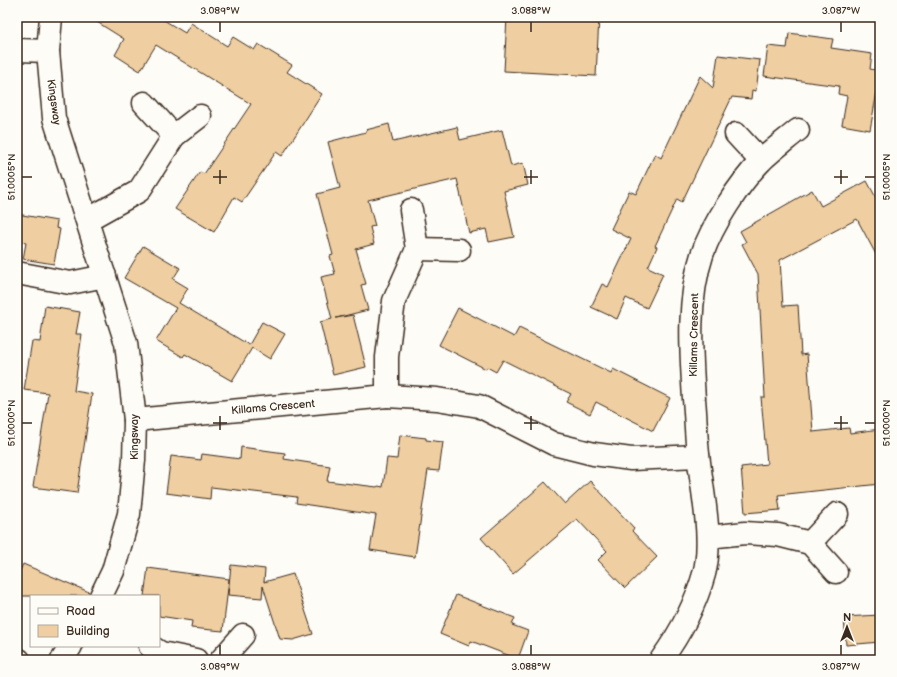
<svg xmlns="http://www.w3.org/2000/svg" width="897" height="677" viewBox="0 0 897 677" font-family="'Balsamiq Sans',sans-serif">
  <style>
    .building { fill: #efcfa1; stroke: #3b2a1e }
    .lines { fill: none; stroke-linecap: round; stroke-linejoin: round }
    .street-casing { stroke: #3b2a1e; stroke-width: 25 }
    .street { stroke: #fdfcf7; stroke-width: 22 }
    .ticks { fill: none; stroke: #3b2a1e; stroke-width: 1.5 }
    .labels { text-anchor: middle; dominant-baseline: central; stroke-width: 3; stroke-linejoin: round; paint-order: stroke }
    .street-label { font-size: 11px; fill: #3b2a1e; stroke: #fdfcf7 }
    .neatline { fill: none; stroke: #3b2a1e; stroke-width: 1.5 }
    .ticks-label { font-size: 10px; text-anchor: middle; fill: #3b2a1e }
  </style>
  <rect width="100%" height="100%" fill="#fdfcf7"/>
  <filter id="ink" filterUnits="userSpaceOnUse"><feTurbulence type="fractalNoise" baseFrequency=".025" numOctaves="2"/><feDisplacementMap in="SourceGraphic" scale="8" xChannelSelector="R" yChannelSelector="G"/><feConvolveMatrix kernelMatrix="1 2 1 2 8 2 1 2 1" color-interpolation-filters="sRGB"/></filter>
  <g filter="url(#ink)">
    <!-- building -->
    <g class="building">
      <path d="M 89,17 L 159,17 L 185,33 L 191,23 L 227,46 L 233,37 L 254,50 L 258,44 L 292,65 L 287,72 L 322,94 L 282,156 L 276,152 L 242,202 L 234,197 L 214,232 L 175,209 L 200,172 L 204,174 L 251,104 L 156,45 L 140,71 L 115,55 L 124,39 Z"/>
      <path d="M 507,17 L 599,17 L 596,76 L 504,71 Z"/>
      <path d="M 789,33 L 833,39 L 831,48 L 872,54 L 870,69 L 880,71 L 880,75 L 870,130 L 842,125 L 847,96 L 838,94 L 839,86 L 764,76 L 768,46 L 787,48 Z"/>
      <path d="M 718,55 L 760,60 L 756,91 L 752,90 L 751,99 L 732,97 L 682,202 L 677,199 L 655,246 L 657,247 L 648,267 L 663,274 L 647,308 L 626,298 L 617,319 L 591,307 L 602,284 L 608,287 L 631,239 L 611,229 L 629,191 L 636,194 L 655,154 L 661,158 L 700,76 L 713,88 Z"/>
      <path d="M 389,124 L 393,142 L 457,127 L 460,140 L 502,130 L 511,166 L 523,163 L 528,185 L 504,191 L 514,237 L 489,242 L 486,229 L 469,233 L 457,179 L 368,200 L 375,226 L 370,227 L 374,244 L 356,249 L 366,284 L 361,285 L 368,310 L 336,318 L 353,315 L 366,367 L 333,375 L 320,322 L 332,319 L 321,277 L 335,274 L 330,256 L 333,255 L 317,194 L 340,188 L 328,142 L 366,132 L 366,130 Z"/>
      <path d="M 867,181 L 880,205 L 880,262 L 857,219 L 780,260 L 783,306 L 798,305 L 801,355 L 807,354 L 813,432 L 849,428 L 850,433 L 880,429 L 880,484 L 778,495 L 780,510 L 745,513 L 741,467 L 767,464 L 761,397 L 765,397 L 758,274 L 742,244 L 746,242 L 740,231 L 812,190 L 821,206 Z"/>
      <path d="M 17,214 L 57,221 L 56,228 L 60,229 L 54,264 L 23,259 L 26,243 L 17,241 Z"/>
      <path d="M 143,246 L 180,268 L 173,279 L 188,288 L 179,303 L 249,345 L 262,322 L 285,334 L 270,359 L 252,348 L 232,381 L 185,354 L 183,357 L 156,341 L 176,308 L 124,278 Z"/>
      <path d="M 45,306 L 80,312 L 76,334 L 82,334 L 74,391 L 92,394 L 77,493 L 33,487 L 48,393 L 24,390 L 32,341 L 40,342 Z"/>
      <path d="M 458,308 L 514,337 L 519,328 L 611,373 L 613,369 L 670,398 L 653,431 L 596,402 L 590,414 L 566,402 L 571,394 L 503,360 L 496,372 L 487,367 L 486,369 L 439,345 Z"/>
      <path d="M 400,435 L 426,438 L 426,440 L 443,442 L 439,471 L 428,470 L 415,557 L 370,550 L 376,515 L 296,503 L 297,497 L 211,487 L 210,499 L 166,493 L 171,456 L 201,460 L 202,454 L 240,459 L 241,447 L 285,453 L 284,459 L 330,466 L 327,481 L 377,487 L 378,486 L 383,487 L 387,458 L 397,459 Z"/>
      <path d="M 590,481 L 634,528 L 632,531 L 657,557 L 625,588 L 598,560 L 607,551 L 577,519 L 513,574 L 481,538 L 545,482 L 565,504 Z"/>
      <path d="M 23,564 L 89,592 L 89,596 L 17,596 L 17,578 Z"/>
      <path d="M 231,565 L 265,569 L 264,582 L 293,574 L 313,634 L 293,640 L 280,639 L 263,586 L 262,598 L 228,595 Z"/>
      <path d="M 148,568 L 229,579 L 223,631 L 191,628 L 192,621 L 159,616 L 159,596 L 144,596 Z"/>
      <path d="M 456,595 L 515,618 L 512,625 L 528,631 L 518,659 L 471,641 L 469,646 L 440,634 Z"/>
      <path d="M 880,615 L 880,642 L 846,645 L 844,617 Z"/>
    </g>
    <g class="lines">
      <defs>
        <g id="street">
          <path d="M 51,17 L 48,51 L 54,118 L 126,343 L 135,420 L 134,460 L 129,514 L 113,571 L 101,596"/>
          <path d="M 17,50 L 48,51"/>
          <path d="M 144,103 L 174,136 L 200,116"/>
          <path d="M 736,134 L 761,161"/>
          <path d="M 411,210 L 417,249 L 459,250"/>
          <path d="M 87,220 L 139,191 L 174,136"/>
          <path d="M 17,273 L 70,283 L 105,276"/>
          <path d="M 387,396 L 437,399 L 479,406 L 554,444 L 594,454 L 631,459 L 698,456"/>
          <path d="M 135,420 L 387,396 L 387,357 L 394,301 L 417,249"/>
          <path d="M 708,537 L 745,533 L 778,535 L 810,543 L 836,572"/>
          <path d="M 810,543 L 837,514"/>
          <path d="M 150,646 L 161,653 L 196,660"/>
          <path d="M 17,659 L 19,660"/>
          <path d="M 62,660 L 71,646"/>
          <path d="M 221,660 L 243,635"/>
          <path d="M 661,660 C 679,635 696,603 704,574 C 713,542 703,495 699,462 C 696,442 696,420 694,399 C 691,352 687,300 702,255 C 712,225 739,184 761,161 C 772,150 786,140 798,130"/>
        </g>
      </defs>
      <!-- street casing -->
      <use href="#street" class="street-casing"/>
      <!-- street -->
      <use href="#street" class="street"/>
    </g>
  </g>
  <!-- ticks -->
  <path class="ticks" d="M 220,22 L 220,32M 531,22 L 531,32M 841,22 L 841,32M 220,170 L 220,184M 531,170 L 531,184M 841,170 L 841,184M 22,177 L 32,177M 213,177 L 227,177M 524,177 L 538,177M 834,177 L 848,177M 865,177 L 875,177M 220,416 L 220,430M 531,416 L 531,430M 841,416 L 841,430M 22,423 L 32,423M 213,423 L 227,423M 524,423 L 538,423M 834,423 L 848,423M 865,423 L 875,423M 220,645 L 220,655M 531,645 L 531,655M 841,645 L 841,655"/>
  <g class="labels">
    <!-- street labels -->
    <g class="street-label">
      <text transform="translate(54 102) rotate(82)">Kingsway</text>
      <text transform="translate(694 335) rotate(-89)">Killams Crescent</text>
      <text transform="translate(273 407) rotate(-5)">Killams Crescent</text>
      <text transform="translate(134 437) rotate(-90)">Kingsway</text>
    </g>
  </g>
  <!-- margin -->
  <rect width="897" height="677" fill="none" stroke="#fdfcf7" stroke-width="44"/>
  <!-- legend -->
  <rect x="30" y="595" width="130" height="52" fill="#fdfcf7" stroke="#afa8a0"/>
  <rect x="38" y="608" width="20" height="6" fill="#fdfcf7" stroke="#afa8a0"/>
  <text x="66" y="615" font-size="12" fill="#3b2a1e">Road</text>
  <rect x="38" y="625" width="20" height="12" fill="#efcfa1" stroke="#afa8a0"/>
  <text x="66" y="635" font-size="12" fill="#3b2a1e">Building</text>
  <!-- north arrow -->
  <g transform="translate(847 627)" stroke="#fdfcf7" stroke-width="3" paint-order="stroke">
  <path d="M0-3L7 15L0 10L-7 15Z" fill="#3b2a1e"/>
  <text y="-6" font-size="11" font-weight="bold" text-anchor="middle" fill="#3b2a1e">N</text>
  </g>
  <rect x="22" y="22" width="853" height="633" class="neatline"/>
  <g class="ticks-label">
    <text x="220" y="14">3.089°W</text>
    <text x="531" y="14">3.088°W</text>
    <text x="841" y="14">3.087°W</text>
    <text transform="translate(11 177) rotate(-90)" y="4">51.0005°N</text>
    <text transform="translate(886 177) rotate(-90)" y="4">51.0005°N</text>
    <text transform="translate(11 423) rotate(-90)" y="4">51.0000°N</text>
    <text transform="translate(886 423) rotate(-90)" y="4">51.0000°N</text>
    <text x="220" y="670">3.089°W</text>
    <text x="531" y="670">3.088°W</text>
    <text x="841" y="670">3.087°W</text>
  </g>
</svg>
